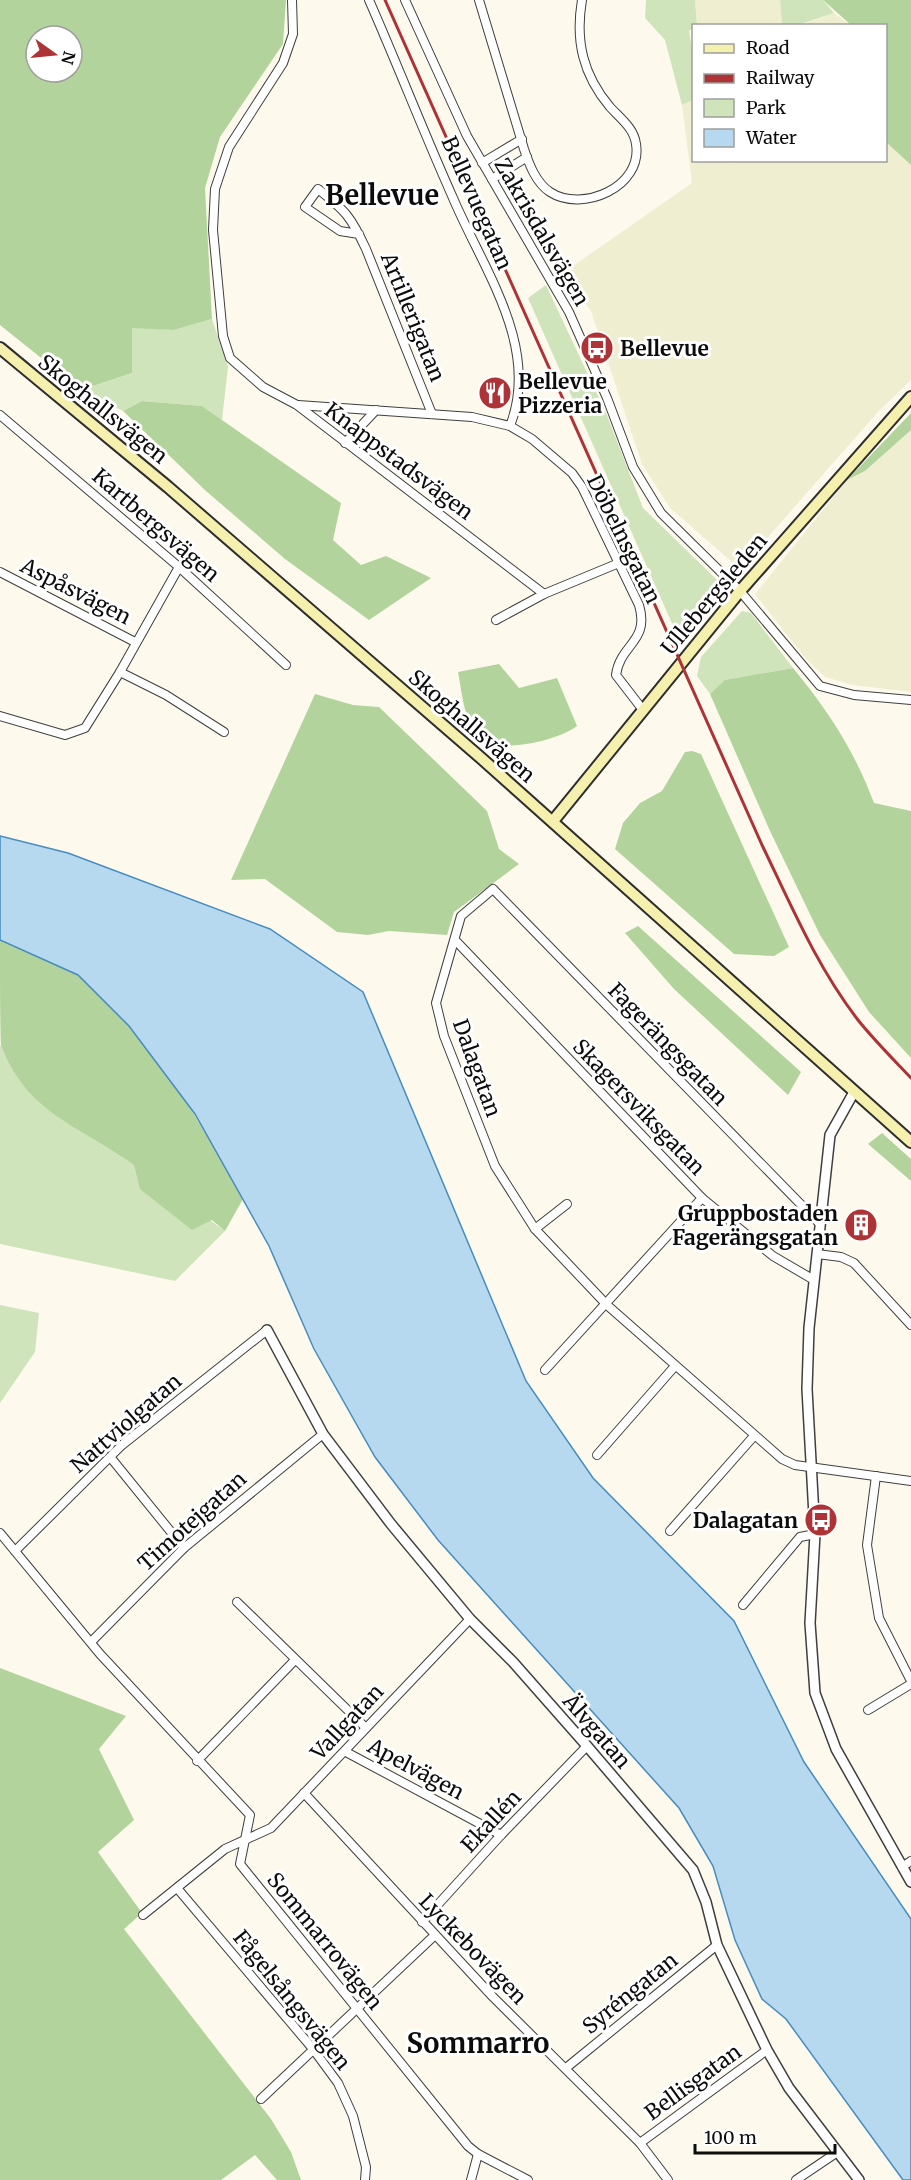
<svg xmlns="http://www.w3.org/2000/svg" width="911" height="2180" viewBox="0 0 911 2180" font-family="Merriweather,serif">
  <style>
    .farmland { fill: #f0eed0 }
    .green { fill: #cfe4bb }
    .forest { fill: #b3d39c; fill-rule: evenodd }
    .water { fill: #b7d9ef; stroke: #468cbe; stroke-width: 1.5 }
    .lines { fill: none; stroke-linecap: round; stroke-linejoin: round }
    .minor-casing { stroke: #3f3f3f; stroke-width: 10 }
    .tertiary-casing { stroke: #3f3f3f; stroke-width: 12 }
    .secondary-casing { stroke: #2e2e2e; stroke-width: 14 }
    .minor { stroke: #fff; stroke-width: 8 }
    .tertiary { stroke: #fff; stroke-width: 9 }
    .secondary { stroke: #f6f0af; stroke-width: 10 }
    .rail { stroke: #ad3337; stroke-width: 3 }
    .labels { text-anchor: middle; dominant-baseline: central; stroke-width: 6; stroke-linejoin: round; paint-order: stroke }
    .street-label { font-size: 21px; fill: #0c0c0c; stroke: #fff }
    .poi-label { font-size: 21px; font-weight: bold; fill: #0c0c0c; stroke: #fff; text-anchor: start }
    .district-label { font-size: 27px; font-weight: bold; fill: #0c0c0c; stroke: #fff }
  </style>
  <rect width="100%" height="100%" fill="#fdfaed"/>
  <!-- farmland -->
  <g class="farmland">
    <path d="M 695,0 L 780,0 L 782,25 L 697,25 Z"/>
    <path d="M 834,13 L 851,25 L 798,26 Z"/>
    <path d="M 693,100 L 694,160 L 886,160 L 886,142 L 911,165 L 911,380 L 877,413 L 740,569 L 670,508 L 642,464 L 591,311 L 563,273 L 692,183 L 682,105 Z"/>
    <path d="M 911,430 L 911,692 L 852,685 L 825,677 L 805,658 L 755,594 L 847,480 L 865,471 Z"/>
  </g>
  <!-- green -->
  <g class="green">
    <path d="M 646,0 L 695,0 L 697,25 L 689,31 L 693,55 L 693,100 L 682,105 L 665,40 L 645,18 Z"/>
    <path d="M 780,0 L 823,0 L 834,13 L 798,25 L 782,25 Z"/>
    <path d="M 546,285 L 606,413 L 643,508 L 718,581 L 722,595 L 682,646 L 528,298 Z"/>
    <path d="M 212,319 L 228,367 L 222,420 L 202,406 L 142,401 L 123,411 L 81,390 L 132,373 L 132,327 L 174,330 Z"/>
    <path d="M 742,611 L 751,613 L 793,668 L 726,680 L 710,694 L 697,676 L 701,657 Z"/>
    <path d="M 0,1045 L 112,1149 L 225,1231 L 175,1281 L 0,1244 Z"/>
    <path d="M 0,1305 L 39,1313 L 35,1352 L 0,1403 Z"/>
  </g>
  <!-- forest -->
  <g class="forest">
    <path d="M 0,0 L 286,0 L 283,44 L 220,137 L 205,188 L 212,319 L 174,330 L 132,328 L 132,373 L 81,390 L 0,325 ZM 36,36 L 72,36 L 72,72 L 36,72 Z"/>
    <path d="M 823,0 L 911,0 L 911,165 L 886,142 L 886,26 L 851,25 Z"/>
    <path d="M 142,401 L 202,406 L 341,503 L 333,540 L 361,565 L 386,556 L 431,578 L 369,620 L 285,559 L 206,491 L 123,411 Z"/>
    <path d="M 911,413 L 911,430 L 865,471 L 847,480 Z"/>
    <path d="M 499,664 L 519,688 L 557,678 L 577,726 C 560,740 498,755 480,738 C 464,723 462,692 458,672 Z"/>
    <path d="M 793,668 C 829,712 854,750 874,803 L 911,811 L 911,1058 L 869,1012 L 820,935 L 770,831 L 710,694 L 725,680 Z"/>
    <path d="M 315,694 L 353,705 L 379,707 L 487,811 L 499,849 L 519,864 L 454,912 L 447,935 L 389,931 L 368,935 L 337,932 L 265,879 L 231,880 Z"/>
    <path d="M 692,751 L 701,754 L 789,947 L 774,956 L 734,954 L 615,849 L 623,823 L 640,803 L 662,791 L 685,752 Z"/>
    <path d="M 638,926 L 801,1072 L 788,1095 L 674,989 L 625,933 Z"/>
    <path d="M 0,940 C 21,949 61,963 79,976 C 150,1032 200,1122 243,1199 L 225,1231 L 212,1220 L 192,1230 L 140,1189 L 134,1165 C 79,1125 27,1114 1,1045 C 0,1033 0,958 0,940 Z"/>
    <path d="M 882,1133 L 911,1159 L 911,1181 L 868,1144 Z"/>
    <path d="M 0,1668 L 126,1716 L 99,1749 L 134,1820 L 98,1852 L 142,1913 L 124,1929 L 271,2119 L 291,2152 L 301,2180 L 277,2180 L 255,2155 L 221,2180 L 0,2180 Z"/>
  </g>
  <!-- water -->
  <path class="water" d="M 0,836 L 68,853 L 270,929 L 363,992 L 526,1381 L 593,1478 L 734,1621 L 804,1762 L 911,1919 L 911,2180 L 903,2180 L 786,2019 L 762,1999 L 735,1940 L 713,1866 L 679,1808 L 438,1540 L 375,1457 L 314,1349 L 269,1246 L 195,1114 L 129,1026 L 78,975 L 0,940 Z"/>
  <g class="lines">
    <defs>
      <g id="minor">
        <path d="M 292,0 L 293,34 L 283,63 L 229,147 L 215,189 L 213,230 L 223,336 L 230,358 L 263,387 L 297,405 L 544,594"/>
        <path d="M 369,0 C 398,66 424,133 453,198 C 483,269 541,347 510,426"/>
        <path d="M 405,0 L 467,136 L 569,312 L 607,398 L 633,467 L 661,513 L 740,591 L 820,686 L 854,695 L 911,700"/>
        <path d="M 479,0 L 524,149 C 529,164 536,183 550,192 C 582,213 643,187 636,144 C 634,128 620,118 610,107 C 583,75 575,41 582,0"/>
        <path d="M 482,163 L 522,139"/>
        <path d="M 492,179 L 527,157"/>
        <path d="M 359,234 L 340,231 L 305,207 L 318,189 C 346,211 351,217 366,249 L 432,414"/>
        <path d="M 298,405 L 472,417 L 510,426 L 532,439 L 572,473 L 582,487 L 639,605 C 650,642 620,644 616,675 L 643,710"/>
        <path d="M 0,415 L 179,567 L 286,665"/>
        <path d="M 345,443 L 376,410"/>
        <path d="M 0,572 L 135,642"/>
        <path d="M 496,620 L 544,594 L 619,563"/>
        <path d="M 120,672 L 166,695 L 224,732"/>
        <path d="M 0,716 L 65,735 L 85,728 L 120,672 L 179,567"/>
        <path d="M 455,940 L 702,1198 L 773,1256 L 814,1280"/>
        <path d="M 819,1223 L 493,889 L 461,916 L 436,1003 L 444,1036 L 495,1166 L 535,1229 L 607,1305 L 782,1459 L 795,1465 L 911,1481"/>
        <path d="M 535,1229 L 567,1204"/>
        <path d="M 817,1254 L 841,1257 L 854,1263 L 911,1325"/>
        <path d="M 545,1370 L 702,1198"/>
        <path d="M 597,1455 L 675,1366"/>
        <path d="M 111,1458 L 184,1548"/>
        <path d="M 876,1476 L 867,1545 L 879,1618 L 911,1681"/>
        <path d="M 670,1531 L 754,1436"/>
        <path d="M 0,1533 L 100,1654 L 250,1815 L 240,1864 L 468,2146 L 478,2154 L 528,2180"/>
        <path d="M 15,1551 L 122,1445 L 267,1330"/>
        <path d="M 237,1602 L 366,1728"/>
        <path d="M 743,1605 L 800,1537 L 815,1534"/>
        <path d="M 91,1642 L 184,1548 L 323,1434"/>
        <path d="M 868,1710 L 911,1684"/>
        <path d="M 346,1752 L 501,1835"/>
        <path d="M 197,1761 L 295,1660"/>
        <path d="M 304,1793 L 493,1997 L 640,2143 L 668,2180"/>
        <path d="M 902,1867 L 911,1861"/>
        <path d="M 177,1888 L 313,2049 L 338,2083 L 353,2116 L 366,2167 L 365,2180"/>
        <path d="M 143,1915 L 225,1849 L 271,1828 L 470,1619"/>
        <path d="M 422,1922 L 501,1835 L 587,1746"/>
        <path d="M 566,2068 L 717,1945"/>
        <path d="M 261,2099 L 435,1935"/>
        <path d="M 640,2143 L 767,2050"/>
        <path d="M 471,2180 L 478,2154"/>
        <path d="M 796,2180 L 836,2153"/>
      </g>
      <g id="tertiary">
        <path d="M 854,1092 L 830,1135 L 809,1328 L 807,1389 L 815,1534 L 810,1623 L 815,1693 L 836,1749 L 911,1882"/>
        <path d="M 267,1330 L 323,1434 L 391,1524 L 470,1619 L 513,1662 L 587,1746 L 693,1870 L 706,1902 L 717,1945 L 767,2050 L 789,2088 L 859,2180"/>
      </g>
      <g id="secondary">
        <path d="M 0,348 L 168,487 L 481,758 L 911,1142"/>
        <path d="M 553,821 L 740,591 L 911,397"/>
      </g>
    </defs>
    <!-- minor casing -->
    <use href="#minor" class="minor-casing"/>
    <!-- tertiary casing -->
    <use href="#tertiary" class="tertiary-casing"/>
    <!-- secondary casing -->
    <use href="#secondary" class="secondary-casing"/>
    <!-- minor -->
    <use href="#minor" class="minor"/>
    <!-- tertiary -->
    <use href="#tertiary" class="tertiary"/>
    <!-- secondary -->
    <use href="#secondary" class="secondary"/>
    <!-- rail -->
    <path class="rail" d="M 385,0 L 762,845 C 791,905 817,967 858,1020 C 874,1040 893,1059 911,1078"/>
  </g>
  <!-- icons -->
  <defs>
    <symbol id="bus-disc" viewBox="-11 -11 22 22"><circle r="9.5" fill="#ad3337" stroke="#fff"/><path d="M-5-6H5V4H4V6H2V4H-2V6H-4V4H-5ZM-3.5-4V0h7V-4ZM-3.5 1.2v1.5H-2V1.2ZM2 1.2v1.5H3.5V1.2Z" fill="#fff"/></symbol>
    <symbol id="restaurant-disc" viewBox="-11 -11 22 22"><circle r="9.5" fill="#ad3337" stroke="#fff"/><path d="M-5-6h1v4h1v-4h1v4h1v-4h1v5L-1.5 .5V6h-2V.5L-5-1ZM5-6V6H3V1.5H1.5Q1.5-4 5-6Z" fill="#fff"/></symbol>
    <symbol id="building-disc" viewBox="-11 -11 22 22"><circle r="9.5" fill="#ad3337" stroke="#fff"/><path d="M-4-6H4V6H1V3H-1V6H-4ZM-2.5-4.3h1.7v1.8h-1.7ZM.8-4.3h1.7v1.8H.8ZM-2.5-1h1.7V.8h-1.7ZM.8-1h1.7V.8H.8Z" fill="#fff"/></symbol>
  </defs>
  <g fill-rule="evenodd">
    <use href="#bus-disc" x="578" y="329" width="38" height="38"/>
    <use href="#restaurant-disc" x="476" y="374" width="38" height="38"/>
    <use href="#building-disc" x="842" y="1206" width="38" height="38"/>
    <use href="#bus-disc" x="802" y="1501" width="38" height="38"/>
  </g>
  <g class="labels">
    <!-- street labels -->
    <g class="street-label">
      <text transform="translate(477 203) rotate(66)">Bellevuegatan</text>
      <text transform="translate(542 232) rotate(60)">Zakrisdalsvägen</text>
      <text transform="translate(413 317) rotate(68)">Artillerigatan</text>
      <text transform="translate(103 409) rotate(39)">Skoghallsvägen</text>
      <text transform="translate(399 461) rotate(37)">Knappstadsvägen</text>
      <text transform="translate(156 525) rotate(41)">Kartbergsvägen</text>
      <text transform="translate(624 539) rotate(64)">Döbelnsgatan</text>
      <text transform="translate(76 591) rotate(27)">Aspåsvägen</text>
      <text transform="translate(714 594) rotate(-50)">Ullebergsleden</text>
      <text transform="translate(472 726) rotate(41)">Skoghallsvägen</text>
      <text transform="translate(668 1044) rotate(46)">Fagerängsgatan</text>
      <text transform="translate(477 1068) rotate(70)">Dalagatan</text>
      <text transform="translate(639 1107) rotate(46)">Skagersviksgatan</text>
      <text transform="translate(126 1423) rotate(-41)">Nattviolgatan</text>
      <text transform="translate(192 1521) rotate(-42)">Timotejgatan</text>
      <text transform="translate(347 1722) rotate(-47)">Vallgatan</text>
      <text transform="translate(597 1731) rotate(49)">Älvgatan</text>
      <text transform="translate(416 1769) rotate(28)">Apelvägen</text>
      <text transform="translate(491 1821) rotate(-47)">Ekallén</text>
      <text transform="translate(325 1941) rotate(51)">Sommarrovägen</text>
      <text transform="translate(473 1949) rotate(46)">Lyckebovägen</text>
      <text transform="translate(630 1993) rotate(-39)">Syréngatan</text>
      <text transform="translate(292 2000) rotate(51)">Fågelsångsvägen</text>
      <text transform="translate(693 2082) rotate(-36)">Bellisgatan</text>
    </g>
    <!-- poi labels -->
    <g class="poi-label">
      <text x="620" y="348">Bellevue</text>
      <text x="518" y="381">Bellevue<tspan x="518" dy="24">Pizzeria</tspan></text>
      <text x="838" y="1213" text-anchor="end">Gruppbostaden<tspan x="838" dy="24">Fagerängsgatan</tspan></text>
      <text x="798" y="1520" text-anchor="end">Dalagatan</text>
    </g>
    <!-- district labels -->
    <g class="district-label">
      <text x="382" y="195">Bellevue</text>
      <text x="478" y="2043">Sommarro</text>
    </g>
  </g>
  <!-- legend -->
  <rect x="692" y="24" width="195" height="138" fill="#ffffff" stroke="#9e9e9e" stroke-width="1.5"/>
  <rect x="704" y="44" width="30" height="9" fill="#f6f0af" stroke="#9e9e9e" stroke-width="1.5"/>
  <text x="746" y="54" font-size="18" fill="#0c0c0c">Road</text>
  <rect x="704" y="74" width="30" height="9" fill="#ad3337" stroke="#9e9e9e" stroke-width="1.5"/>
  <text x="746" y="84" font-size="18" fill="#0c0c0c">Railway</text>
  <rect x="704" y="99" width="30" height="18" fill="#cfe4bb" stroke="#9e9e9e" stroke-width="1.5"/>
  <text x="746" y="114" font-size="18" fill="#0c0c0c">Park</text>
  <rect x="704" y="129" width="30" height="18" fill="#b7d9ef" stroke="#9e9e9e" stroke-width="1.5"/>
  <text x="746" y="144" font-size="18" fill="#0c0c0c">Water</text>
  <!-- north arrow -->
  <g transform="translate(54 54) rotate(105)"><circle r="28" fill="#ffffff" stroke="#9e9e9e" stroke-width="1.5"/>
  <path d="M0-4.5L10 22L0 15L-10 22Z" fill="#ad3337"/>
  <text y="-9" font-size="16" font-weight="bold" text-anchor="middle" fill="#0c0c0c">N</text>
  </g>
  <!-- scale -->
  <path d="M695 2144v9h140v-9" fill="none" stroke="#0c0c0c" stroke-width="3"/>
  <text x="704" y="2144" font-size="18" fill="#0c0c0c" stroke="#ffffff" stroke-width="4.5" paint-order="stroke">100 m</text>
</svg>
